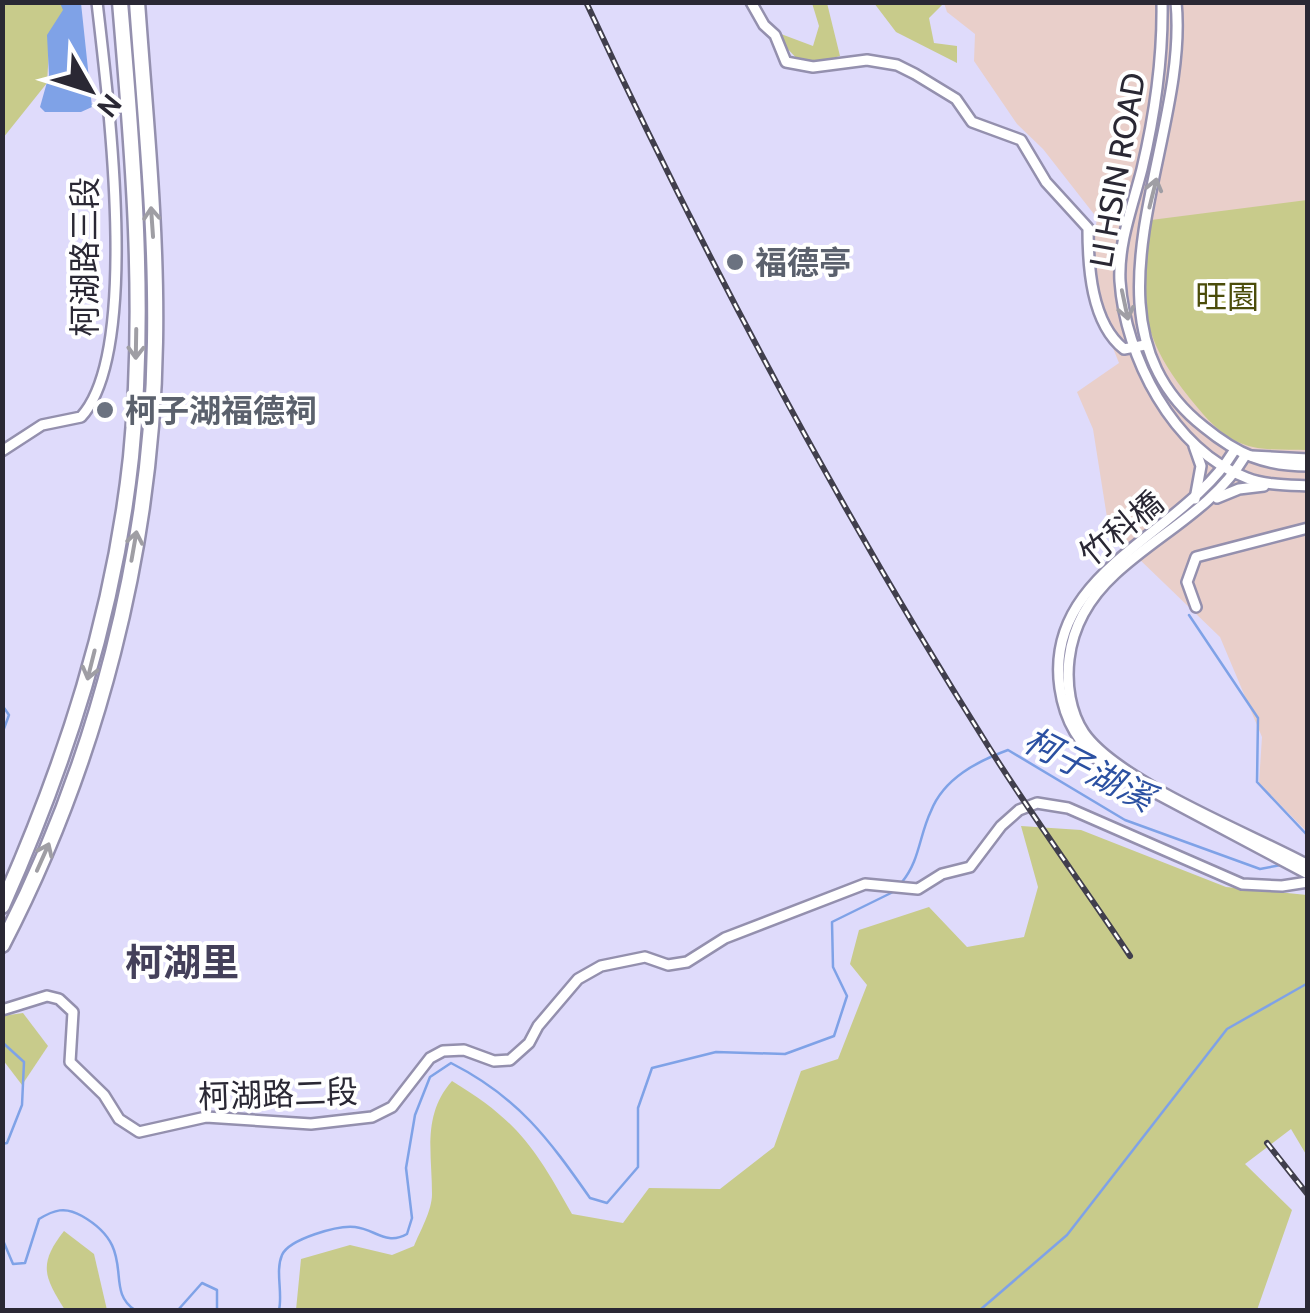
<svg xmlns="http://www.w3.org/2000/svg" width="1310" height="1313" viewBox="0 0 1310 1313" font-family="Cabin,'Noto Sans TC',sans-serif">
  <style>
    .industrial { fill: #e9cfca }
    .green { fill: #c8cb8b }
    .water { fill: #7fa2e7 }
    .lines { fill: none; stroke-linecap: round; stroke-linejoin: round }
    .stream { stroke: #7fa2e7; stroke-width: 2.5 }
    .minor-casing { stroke: #9490ae; stroke-width: 14 }
    .highway-casing { stroke: #9490ae; stroke-width: 19 }
    .minor { stroke: #fff; stroke-width: 9 }
    .highway { stroke: #fff; stroke-width: 14 }
    .rail-casing { stroke: #413f4d; stroke-width: 6 }
    .rail { stroke: #fff; stroke-width: 2.5; stroke-dasharray: 8; stroke-linecap: butt }
    .oneway { stroke: #9f9ea4 }
    .worship-dot { fill: #6b7280; stroke: #fff; stroke-width: 4 }
    .labels { text-anchor: middle; dominant-baseline: central; stroke-width: 8; stroke-linejoin: round; paint-order: stroke }
    .street-label { font-size: 32px; fill: #2a2834; stroke: #fff }
    .worship-label { font-size: 32px; font-weight: bold; fill: #5b616d; stroke: #fff; text-anchor: start }
    .park-label { font-size: 32px; fill: #4b4c0a; stroke: #fff }
    .water-label { font-size: 35px; font-style: italic; fill: #2c51a2; stroke: #fff }
    .quarter-label { font-size: 38px; font-weight: bold; fill: #44405a; stroke: #fff }
  </style>
  <rect width="100%" height="100%" fill="#dfdbfb"/>
  <!-- industrial -->
  <path class="industrial" d="M 944,3 L 1307,3 L 1307,832 L 1259,783 L 1262,737 L 1220,637 L 1109,530 L 1093,429 L 1077,392 L 1119,363 L 1088,285 L 1097,218 L 1043,149 L 1017,124 L 974,61 L 975,34 L 947,12 Z"/>
  <!-- green -->
  <g class="green">
    <path d="M 3,3 L 66,3 L 49,50 L 47,83 L 3,138 Z"/>
    <path d="M 812,3 L 827,3 L 840,56 L 804,66 L 782,43 L 781,34 L 813,46 L 819,26 Z"/>
    <path d="M 874,3 L 944,3 L 929,18 L 934,43 L 957,46 L 957,63 L 896,32 Z"/>
    <path d="M 1307,200 L 1307,450 C 1290,449 1270,451 1253,447 C 1229,442 1212,425 1197,407 C 1140,339 1138,306 1151,220 Z"/>
    <path d="M 1021,826 L 1081,830 L 1226,887 L 1307,895 L 1307,1156 L 1291,1129 L 1245,1164 L 1292,1210 L 1257,1310 L 296,1310 L 301,1259 L 350,1245 L 392,1255 L 414,1246 C 420,1231 432,1211 432,1194 C 432,1153 422,1115 452,1081 C 518,1121 535,1148 572,1214 L 623,1223 L 649,1188 L 720,1189 L 774,1147 L 801,1071 L 838,1059 L 867,985 L 850,964 L 859,930 L 929,907 L 967,947 L 1024,937 L 1038,887 Z"/>
    <path d="M 23,1013 L 48,1046 L 22,1085 L 3,1060 L 2,1016 Z"/>
    <path d="M 64,1231 L 94,1254 L 107,1310 L 65,1310 C 44,1277 38,1264 64,1231 Z"/>
  </g>
  <!-- water -->
  <path class="water" d="M 60,3 L 81,3 L 92,107 L 81,112 L 45,112 L 40,107 L 49,75 L 47,35 L 63,10 Z"/>
  <g class="lines">
    <!-- stream -->
    <g class="stream">
      <path d="M 1189,615 L 1258,718 L 1257,782 L 1308,836"/>
      <path d="M 2,705 L 9,715 L 2,734"/>
      <path d="M 902,882 C 920,860 919,836 931,811 C 944,778 978,761 1008,750 L 1125,820 L 1260,869 L 1281,865"/>
      <path d="M 2,1042 L 24,1062 L 22,1105 L 7,1143 L 2,1144"/>
      <path d="M 2,1238 L 13,1264 L 25,1263 L 39,1219 C 54,1210 65,1206 82,1216 C 140,1249 102,1289 135,1310"/>
      <path d="M 178,1310 L 202,1283 L 217,1290 L 217,1310"/>
      <path d="M 279,1310 C 283,1293 275,1271 282,1255 C 289,1239 338,1225 355,1227 C 375,1229 386,1246 407,1234 L 412,1218 L 406,1168 L 415,1115 L 430,1077 L 451,1063 C 518,1097 548,1138 590,1198 L 607,1203 L 638,1167 L 638,1108 L 652,1068 L 716,1052 L 785,1054 L 834,1036 L 847,996 L 833,967 L 832,922 L 893,892"/>
      <path d="M 980,1310 L 1067,1235 L 1227,1029 L 1308,983"/>
    </g>
    <defs>
      <g id="minor">
        <path d="M 751,2 L 764,25 L 775,35 L 786,62 L 813,67 L 867,60 L 897,65 L 915,74 L 956,99 L 972,122 L 1021,140 L 1046,182 L 1088,228 C 1088,266 1091,323 1124,349 L 1145,345"/>
        <path d="M 1162,2 C 1163,59 1155,114 1142,169 C 1133,205 1118,243 1120,281 C 1125,356 1173,451 1247,478 C 1264,485 1289,485 1308,486"/>
        <path d="M 1176,2 C 1190,141 1069,321 1204,427 C 1237,454 1264,466 1308,466"/>
        <path d="M 1194,446 L 1201,466 L 1195,499"/>
        <path d="M 2,451 L 42,425 L 81,417 C 142,351 107,92 97,2"/>
        <path d="M 1234,451 C 1183,535 1043,571 1060,688 C 1065,722 1079,744 1105,766 L 1308,874"/>
        <path d="M 1245,456 C 1213,509 1159,533 1115,574 C 1090,597 1073,625 1069,659 C 1066,684 1070,712 1084,733 C 1118,782 1251,834 1308,865"/>
        <path d="M 1251,456 L 1308,459"/>
        <path d="M 1217,498 L 1239,489 L 1264,486"/>
        <path d="M 1196,607 L 1187,582 L 1196,557 L 1308,528"/>
        <path d="M 2,1010 L 47,996 L 59,999 L 73,1012 L 70,1062 L 104,1095 L 119,1119 L 139,1132 L 206,1117 L 311,1124 L 372,1117 L 392,1107 L 430,1058 L 443,1051 L 464,1050 L 494,1061 L 510,1060 L 529,1043 L 538,1026 L 578,979 L 601,966 L 645,957 L 668,965 L 687,962 L 725,938 L 865,884 L 918,889 L 942,874 L 970,867 L 1001,826 L 1019,810 L 1037,803 L 1068,808 L 1242,884 L 1282,886 L 1308,882"/>
      </g>
      <g id="highway">
        <path d="M 2,906 C 66,762 114,615 131,457 C 146,306 133,153 120,2"/>
        <path d="M 2,945 C 97,762 152,549 155,342 C 157,229 145,115 137,2"/>
      </g>
    </defs>
    <!-- minor casing -->
    <use href="#minor" class="minor-casing"/>
    <!-- highway casing -->
    <use href="#highway" class="highway-casing"/>
    <!-- minor -->
    <use href="#minor" class="minor"/>
    <!-- highway -->
    <use href="#highway" class="highway"/>
    <defs>
      <g id="rail">
        <path d="M 586,2 C 705,258 839,510 990,749 C 1034,819 1084,887 1130,956"/>
        <path d="M 1267,1143 L 1308,1195"/>
      </g>
    </defs>
    <!-- rail casing -->
    <use href="#rail" class="rail-casing"/>
    <!-- rail -->
    <use href="#rail" class="rail"/>
  </g>
  <!-- one-way arrows -->
  <defs><path id="oneway-shaft" d="M-6 0H5M1.5-3L5.5 0L1.5 3" fill="none" stroke-width="1.6" stroke-linecap="round" stroke-linejoin="round" transform="scale(2.5)"/></defs>
  <g class="oneway">
    <use href="#oneway-shaft" transform="translate(1153 193) rotate(-76)"/>
    <use href="#oneway-shaft" transform="translate(152 222) rotate(-94)"/>
    <use href="#oneway-shaft" transform="translate(1125 305) rotate(78)"/>
    <use href="#oneway-shaft" transform="translate(136 344) rotate(91)"/>
    <use href="#oneway-shaft" transform="translate(134 546) rotate(-80)"/>
    <use href="#oneway-shaft" transform="translate(91 665) rotate(104)"/>
    <use href="#oneway-shaft" transform="translate(43 857) rotate(-66)"/>
  </g>
  <!-- markers -->
  <g class="worship-dot">
    <circle cx="735" cy="262" r="10"/>
    <circle cx="105" cy="410" r="10"/>
  </g>
  <g class="labels">
    <!-- street labels -->
    <g class="street-label">
      <text transform="translate(1117 170) rotate(-80)">LI HSIN ROAD</text>
      <text transform="translate(84 257) rotate(-90)">柯湖路三段</text>
      <text transform="translate(1121 528) rotate(-39)">竹科橋</text>
      <text transform="translate(278 1094) rotate(-2)">柯湖路二段</text>
    </g>
    <!-- worship labels -->
    <g class="worship-label">
      <text x="755" y="262">福德亭</text>
      <text x="125" y="410">柯子湖福德祠</text>
    </g>
    <!-- park labels -->
    <g class="park-label">
      <text x="1227" y="296">旺園</text>
    </g>
    <!-- water labels -->
    <g class="water-label">
      <text transform="translate(1089 769) rotate(27)">柯子湖溪</text>
    </g>
    <!-- quarter labels -->
    <g class="quarter-label">
      <text x="182" y="962">柯湖里</text>
    </g>
  </g>
  <!-- border -->
  <rect width="1310" height="1313" fill="none" stroke="#2a2834" stroke-width="10"/>
  <!-- north arrow -->
  <g transform="translate(90 90) rotate(129)" stroke="#ffffff" stroke-width="8" paint-order="stroke">
  <path d="M0-8L18 38L0 25L-18 38Z" fill="#2a2834"/>
  <text y="-15" font-size="28" font-weight="bold" text-anchor="middle" fill="#2a2834">N</text>
  </g>
</svg>
